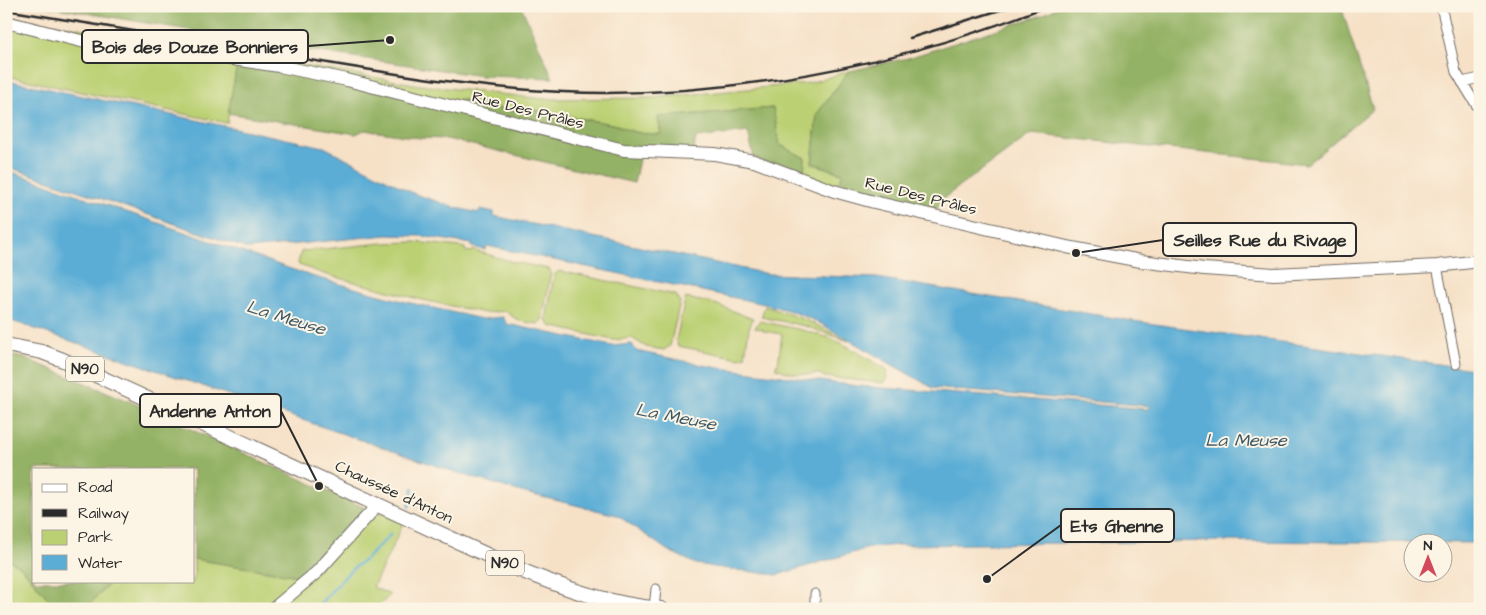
<svg xmlns="http://www.w3.org/2000/svg" width="1486" height="615" viewBox="0 0 1486 615" font-family="'Architects Daughter',sans-serif">
  <style>
    .green { fill: #bbd073; stroke: #737e4f }
    .forest { fill: #94b265; stroke: #606e48 }
    .water { fill: #5badd6; stroke: #436c80 }
    .lines { fill: none; stroke-linecap: round; stroke-linejoin: round }
    .stream { stroke: #5badd6; stroke-width: 2.5 }
    .street-casing { stroke: #726b62; stroke-width: 11 }
    .secondary-casing { stroke: #726b62; stroke-width: 14 }
    .primary-casing { stroke: #726b62; stroke-width: 16 }
    .street { stroke: #fff; stroke-width: 9 }
    .secondary { stroke: #fff; stroke-width: 12 }
    .primary { stroke: #fff; stroke-width: 14 }
    .rail { stroke: #2b2b2b; stroke-width: 2.5 }
    .labels { text-anchor: middle; dominant-baseline: central; stroke-width: 4; stroke-linejoin: round; paint-order: stroke }
    .shield { fill: #fcf5e5; stroke: #6a6863; stroke-width: 1 }
    .shield-label { font-size: 15px; font-weight: bold; fill: #2b2b2b }
    .street-label { font-size: 16px; fill: #2b2b2b; stroke: #fcf5e5 }
    .water-label { font-size: 18px; font-style: italic; fill: #3c5867; stroke: #fcf5e5 }
    .leader { fill: none; stroke: #2b2b2b; stroke-width: 2 }
    .callout-dot { fill: #2b2b2b; stroke: #fcf5e5; stroke-width: 2 }
    .callout { fill: #fcf5e5; stroke: #2b2b2b; stroke-width: 2 }
    .callout-label { font-size: 18px; text-anchor: middle; font-weight: bold; fill: #2b2b2b }
  </style>
  <rect width="100%" height="100%" fill="#fcf5e5"/>
  <filter id="ink" filterUnits="userSpaceOnUse"><feTurbulence type="fractalNoise" baseFrequency=".02" numOctaves="2"/><feDisplacementMap in="SourceGraphic" scale="10" xChannelSelector="R" yChannelSelector="G"/><feConvolveMatrix kernelMatrix="1 2 1 2 8 2 1 2 1" color-interpolation-filters="sRGB"/></filter>
  <filter id="wash" filterUnits="userSpaceOnUse"><feTurbulence type="fractalNoise" baseFrequency=".0096" numOctaves="4" result="noise"/><feDisplacementMap in="SourceGraphic" scale="20" xChannelSelector="R" yChannelSelector="G"/><feGaussianBlur stdDeviation="1.12" result="paint"/><feColorMatrix in="noise" values="0 0 0 0 0 0 0 0 0 0 0 0 0 0 0 0 0 1.4 0 .05"/><feComposite in="paint" operator="in"/></filter>
  <g filter="url(#wash)">
    <rect width="100%" height="100%" fill="#f6e1c7"/>
    <!-- green -->
    <g class="green">
      <path d="M 6,16 L 420,85 L 543,99 L 652,98 L 718,92 L 809,83 L 849,71 L 817,114 L 812,163 L 843,174 L 836,187 L 804,176 L 805,158 L 780,145 L 772,108 L 658,118 L 661,135 C 646,134 630,133 617,125 L 533,110 L 504,110 L 460,99 L 453,107 L 238,60 L 227,123 L 6,76 Z"/>
      <path d="M 414,242 L 461,247 L 465,248 L 465,251 L 472,252 L 473,250 L 513,262 L 549,269 L 551,272 L 542,320 L 538,324 L 519,321 L 505,311 L 485,313 L 423,300 L 324,274 L 299,265 L 298,263 L 301,252 L 303,251 L 383,243 Z"/>
      <path d="M 559,271 L 676,295 L 680,302 L 670,346 L 664,350 L 646,347 L 632,338 L 613,340 L 550,326 L 546,319 L 554,275 Z"/>
      <path d="M 686,298 L 715,304 L 753,319 L 749,328 L 745,356 L 739,358 L 678,346 L 676,340 L 685,300 Z"/>
      <path d="M 765,306 L 806,320 L 849,341 L 805,326 L 761,317 Z"/>
      <path d="M 759,321 L 802,330 L 830,338 L 843,344 L 886,369 L 888,371 L 886,380 L 883,383 L 824,377 L 820,374 C 809,374 798,375 787,372 C 782,371 781,369 776,368 L 776,364 L 778,364 L 782,334 L 763,331 L 763,329 L 755,328 Z"/>
      <path d="M 372,511 L 406,518 L 373,587 L 390,595 L 376,609 L 85,609 L 112,581 L 194,581 L 194,559 L 310,578 Z"/>
      <path d="M 6,558 L 22,568 L 57,609 L 20,609 L 15,602 L 6,605 Z"/>
    </g>
    <!-- forest -->
    <g class="forest">
      <path d="M 45,6 L 521,6 L 553,78 L 482,76 L 327,53 Z"/>
      <path d="M 1061,6 L 1341,6 L 1373,109 L 1307,164 L 1031,134 L 945,197 L 936,210 L 840,181 L 843,173 L 812,163 L 817,114 L 849,71 L 908,58 L 1042,15 Z"/>
      <path d="M 238,60 L 453,107 L 460,99 L 504,110 L 533,110 L 617,125 C 630,133 646,134 661,134 L 658,117 L 773,108 L 780,145 L 805,158 L 804,176 L 754,158 L 748,132 L 696,138 L 693,152 L 641,150 L 634,183 L 447,139 L 420,138 L 364,130 L 356,134 L 228,113 Z"/>
      <path d="M 6,355 L 24,358 L 124,399 L 365,508 L 350,530 L 310,578 L 194,559 L 194,469 L 34,469 L 34,581 L 112,581 L 85,609 L 57,609 L 22,568 L 6,558 Z"/>
    </g>
    <!-- water -->
    <path class="water" d="M 6,80 L 324,147 L 415,194 L 457,208 L 479,213 L 480,209 L 494,212 L 494,216 L 768,274 L 877,278 L 1133,321 L 1480,370 L 1480,543 L 1227,541 L 898,545 L 869,548 L 777,575 L 714,567 L 696,564 L 667,550 L 617,515 L 525,493 L 461,474 L 6,319 L 6,170 L 311,276 L 402,301 L 482,319 L 503,317 L 507,324 L 612,346 L 632,344 L 636,351 L 713,367 L 858,386 L 1148,409 L 1150,406 L 933,388 L 816,321 L 791,311 L 769,305 L 487,246 L 486,250 L 472,247 L 472,244 L 421,236 L 387,235 L 248,249 L 6,166 Z"/>
    <g class="lines">
      <!-- stream -->
      <g class="stream">
        <path d="M 409,507 L 413,488"/>
        <path d="M 315,609 L 351,570 L 367,558 L 391,534"/>
      </g>
    </g>
  </g>
  <g filter="url(#ink)">
    <g class="lines">
      <defs>
        <g id="street">
          <path d="M 1441,6 L 1456,72 L 1480,111"/>
          <path d="M 1462,82 L 1480,78"/>
          <path d="M 1437,266 L 1456,364"/>
          <path d="M 815,594 L 815,609"/>
          <path d="M 654,608 L 656,589"/>
        </g>
        <g id="secondary">
          <path d="M 6,22 L 81,41 L 173,50 L 279,66 L 347,80 L 624,150 L 715,154 L 754,161 L 834,191 L 874,202 L 1067,247 L 1141,261 L 1204,269 L 1274,274 L 1437,266 L 1480,261"/>
          <path d="M 273,609 L 317,572 L 372,511 L 376,504"/>
        </g>
        <path id="primary" d="M 6,345 L 42,352 L 63,360 L 513,567 C 561,587 610,605 661,609"/>
      </defs>
      <!-- street casing -->
      <use href="#street" class="street-casing"/>
      <!-- secondary casing -->
      <use href="#secondary" class="secondary-casing"/>
      <!-- primary casing -->
      <use href="#primary" class="primary-casing"/>
      <!-- street -->
      <use href="#street" class="street"/>
      <!-- secondary -->
      <use href="#secondary" class="secondary"/>
      <!-- primary -->
      <use href="#primary" class="primary"/>
      <!-- rail -->
      <g class="rail">
        <path d="M 6,10 C 108,27 209,44 310,60 C 394,74 478,88 563,92 C 723,99 899,66 1047,6"/>
        <path d="M 910,38 L 1013,6"/>
      </g>
    </g>
  </g>
  <g class="labels">
    <!-- shield labels -->
    <g class="shield">
      <rect x="66" y="356.5" width="38" height="25" rx="4"/>
      <rect x="486" y="550.5" width="38" height="25" rx="4"/>
    </g>
    <g class="shield-label">
      <text x="85" y="369">N90</text>
      <text x="505" y="563">N90</text>
    </g>
    <!-- street labels -->
    <g class="street-label">
      <text transform="translate(528 110) rotate(14)">Rue Des Prâles</text>
      <text transform="translate(921 196) rotate(14)">Rue Des Prâles</text>
      <text transform="translate(394 492) rotate(25)">Chaussée d'Anton</text>
    </g>
    <!-- water labels -->
    <g class="water-label">
      <text transform="translate(286 318) rotate(17)">La Meuse</text>
      <text transform="translate(676 417) rotate(11)">La Meuse</text>
      <text x="1246" y="440">La Meuse</text>
    </g>
  </g>
  <!-- callouts -->
  <path class="leader" d="M390 40L308 46M1076 253L1163 240M319 486L281 411M987 579L1061 525"/>
  <g class="callout-dot">
    <circle cx="390" cy="40" r="5"/>
    <circle cx="1076" cy="253" r="5"/>
    <circle cx="319" cy="486" r="5"/>
    <circle cx="987" cy="579" r="5"/>
  </g>
  <g class="callout">
    <rect x="82" y="30" width="226" height="33" rx="5"/>
    <rect x="1163" y="223" width="193" height="33" rx="5"/>
    <rect x="140" y="394" width="141" height="33" rx="5"/>
    <rect x="1061" y="509" width="113" height="33" rx="5"/>
  </g>
  <g class="callout-label">
    <text x="195" y="53">Bois des Douze Bonniers</text>
    <text x="1260" y="246">Seilles Rue du Rivage</text>
    <text x="210" y="417">Andenne Anton</text>
    <text x="1117" y="532">Ets Ghenne</text>
  </g>
  <!-- margin -->
  <rect width="1486" height="615" fill="none" stroke="#fcf5e5" stroke-width="25"/>
  <!-- legend -->
  <rect x="32" y="468" width="162" height="115" fill="#fcf5e5" stroke="#a8a49b"/>
  <rect x="42" y="484" width="25" height="8" fill="#ffffff" stroke="#a8a49b"/>
  <text x="78" y="492" font-size="15" fill="#2b2b2b">Road</text>
  <rect x="42" y="509" width="25" height="8" fill="#2b2b2b" stroke="#a8a49b"/>
  <text x="78" y="518" font-size="15" fill="#2b2b2b">Railway</text>
  <rect x="42" y="530" width="25" height="15" fill="#bbd073" stroke="#a8a49b"/>
  <text x="78" y="542" font-size="15" fill="#2b2b2b">Park</text>
  <rect x="42" y="555" width="25" height="15" fill="#5badd6" stroke="#a8a49b"/>
  <text x="78" y="568" font-size="15" fill="#2b2b2b">Water</text>
  <!-- north arrow -->
  <g transform="translate(1428 558)"><circle r="24" fill="#fcf5e5" stroke="#a8a49b"/>
  <path d="M0-4L9 19L0 12L-9 19Z" fill="#d1495b"/>
  <text y="-8" font-size="14" font-weight="bold" text-anchor="middle" fill="#2b2b2b">N</text>
  </g>
</svg>
